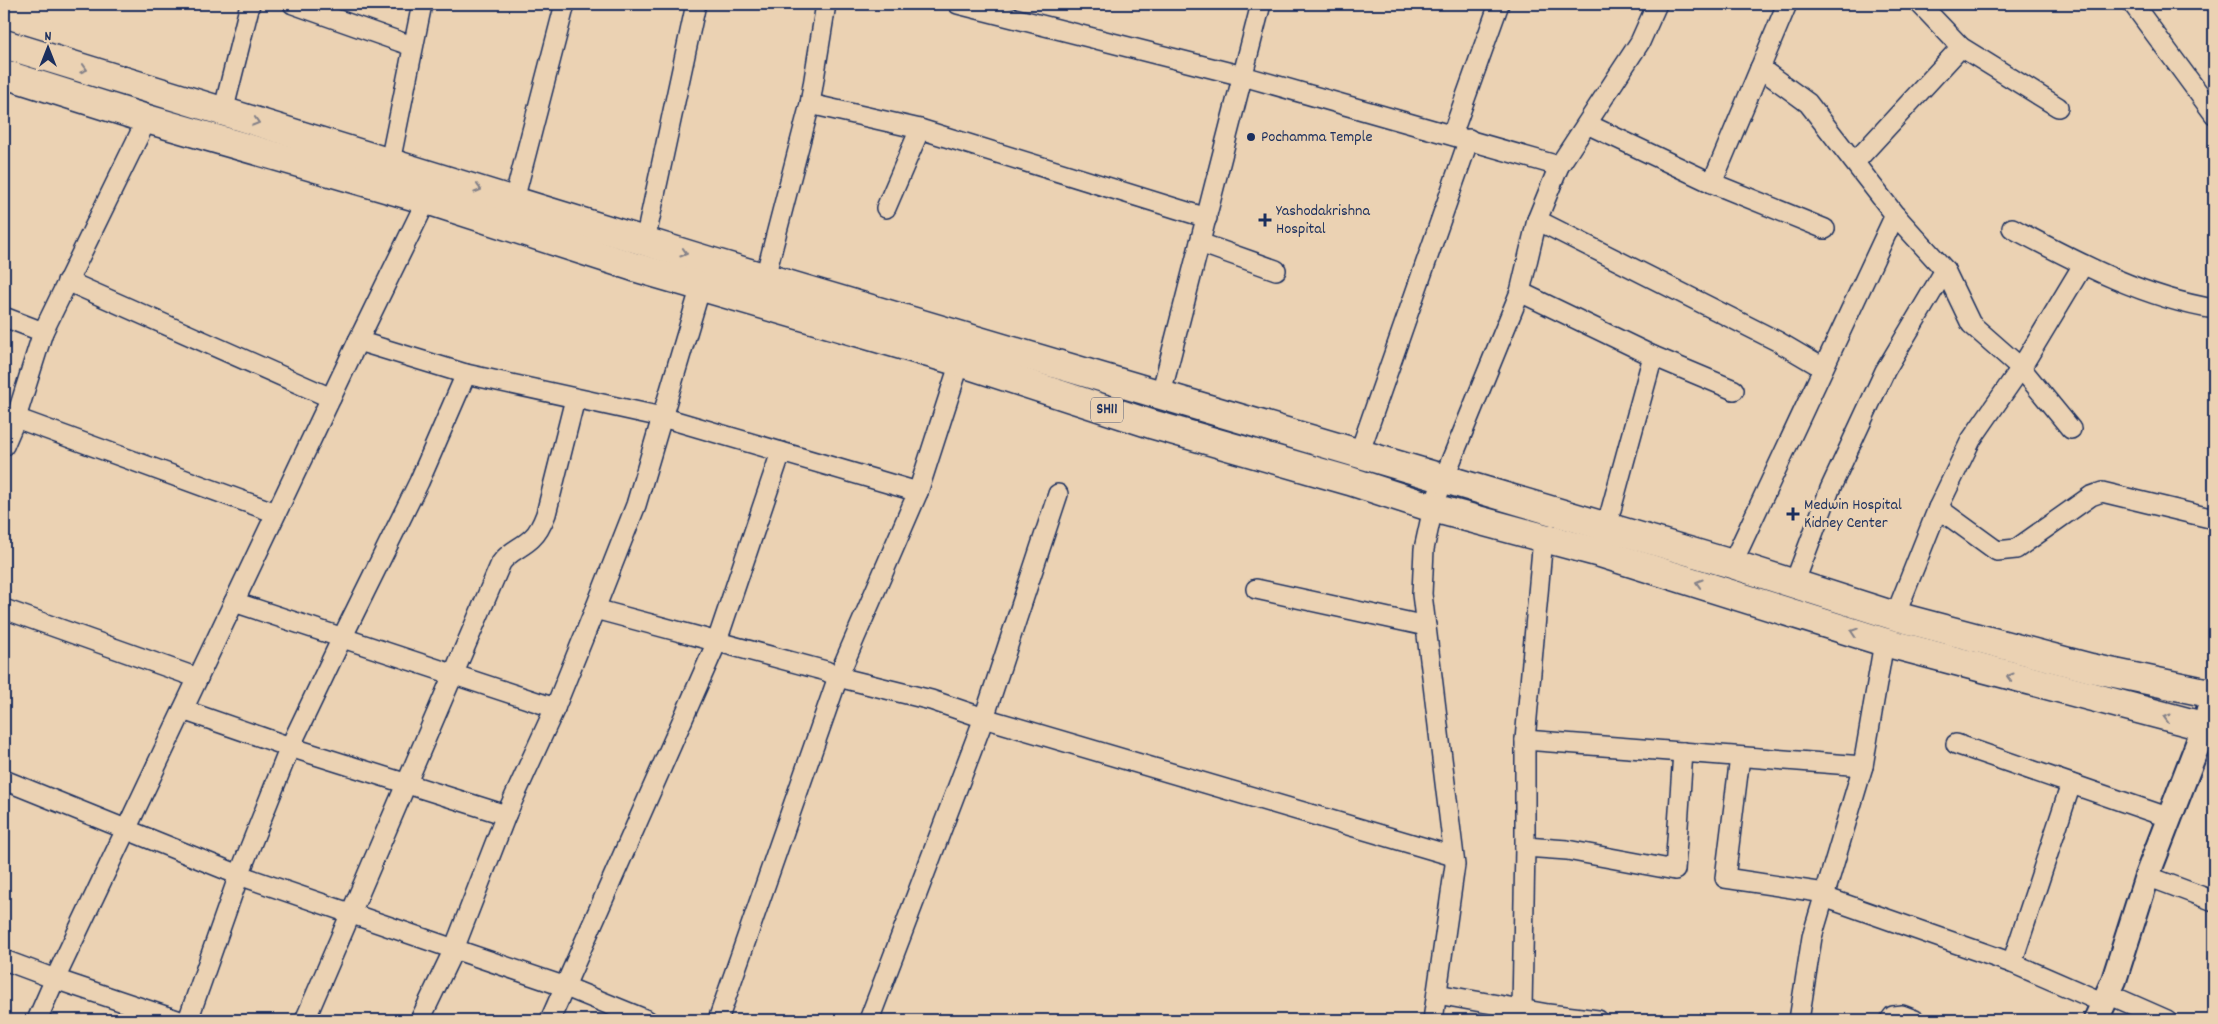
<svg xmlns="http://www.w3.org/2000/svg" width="2218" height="1024" viewBox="0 0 2218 1024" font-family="Dekko,sans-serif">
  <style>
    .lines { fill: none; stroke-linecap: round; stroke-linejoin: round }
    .minor-casing { stroke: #1b2f5e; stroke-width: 22 }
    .tertiary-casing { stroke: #1b2f5e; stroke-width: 28 }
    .primary-casing { stroke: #1b2f5e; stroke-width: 31 }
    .minor { stroke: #ebd2b3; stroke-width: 19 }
    .tertiary { stroke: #ebd2b3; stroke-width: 24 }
    .primary { stroke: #ebd2b3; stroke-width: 28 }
    .oneway { stroke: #838088 }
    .poi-dot { fill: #1b2f5e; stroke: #ebd2b3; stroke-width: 2 }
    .labels { text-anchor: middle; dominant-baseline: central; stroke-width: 4.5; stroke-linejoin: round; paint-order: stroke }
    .shield { fill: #ebd2b3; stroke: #596078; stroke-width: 1 }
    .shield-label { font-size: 15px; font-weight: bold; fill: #1b2f5e }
    .poi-label { font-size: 16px; fill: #1b2f5e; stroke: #ebd2b3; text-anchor: start }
  </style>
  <rect width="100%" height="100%" fill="#ebd2b3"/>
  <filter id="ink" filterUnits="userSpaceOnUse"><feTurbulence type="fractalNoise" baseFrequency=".02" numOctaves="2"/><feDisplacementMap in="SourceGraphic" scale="10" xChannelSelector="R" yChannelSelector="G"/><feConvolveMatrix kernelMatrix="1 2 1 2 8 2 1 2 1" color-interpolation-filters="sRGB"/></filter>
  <g filter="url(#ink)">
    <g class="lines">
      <defs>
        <g id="minor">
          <path d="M 293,4 L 412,46"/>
          <path d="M 958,4 L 1243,76 L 1559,166"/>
          <path d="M 1920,4 L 1961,47 L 2058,107"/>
          <path d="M 2133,4 L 2214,114"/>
          <path d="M 1760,68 L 1808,103 L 1895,215 L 1945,270 L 1971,324 L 2021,368 L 2071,429"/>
          <path d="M 810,104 L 920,129"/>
          <path d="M 223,112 L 250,4"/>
          <path d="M 1587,124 L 1712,183 L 1825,229"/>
          <path d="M 1452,135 L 1499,4"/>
          <path d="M 390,162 L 422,4"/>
          <path d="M 1855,162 L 1961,47"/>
          <path d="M 1712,183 L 1787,4"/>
          <path d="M 514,200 L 565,4"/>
          <path d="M 886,208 L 920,129 L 1207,218"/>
          <path d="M 1537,220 L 1777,341 L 1823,368"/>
          <path d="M 2012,228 C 2077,262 2141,297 2214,309"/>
          <path d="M 645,241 L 696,4"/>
          <path d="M 1200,243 L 1276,270"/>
          <path d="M 67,281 L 331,398"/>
          <path d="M 762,289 L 810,104 L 826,4"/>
          <path d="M 1520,292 L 1653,356 L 1734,390"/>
          <path d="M 4,317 L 43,332"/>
          <path d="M 358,341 L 466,374"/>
          <path d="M 1161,394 L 1261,4"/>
          <path d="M 5,414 L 276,513"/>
          <path d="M 4,446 L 16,418 L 43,332 L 147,119"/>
          <path d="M 1359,454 L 1469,139"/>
          <path d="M 918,492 L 960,362"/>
          <path d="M 1938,508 L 1997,551 L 2016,549 L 2091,496 L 2102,492 L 2214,519"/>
          <path d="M 1606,528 L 1653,356"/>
          <path d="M 1732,564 L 1895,215"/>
          <path d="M 1794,584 L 1830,489 L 1885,371 L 1945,270"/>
          <path d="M 1256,589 L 1426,626"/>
          <path d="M 234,602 L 555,708"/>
          <path d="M 4,609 L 198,678"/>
          <path d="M 595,609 L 636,505 L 701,286"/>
          <path d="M 1895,616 L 1938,508 L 1971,440 L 2021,368 L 2083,265"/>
          <path d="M 183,710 L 290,747 L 506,815"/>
          <path d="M 1525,740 L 1863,766"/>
          <path d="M 1956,744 L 2170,818"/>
          <path d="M 1740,757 L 1725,878 L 1825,893"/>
          <path d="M 4,780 L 239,875 L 188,1020"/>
          <path d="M 1525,847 L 1567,850 L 1675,870 L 1683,752"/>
          <path d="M 2147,876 L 2214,901"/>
          <path d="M 1824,897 L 2012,963 L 2104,1003"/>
          <path d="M 4,960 L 55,979 L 37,1020"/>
          <path d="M 2012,963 L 2071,784"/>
          <path d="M 1437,994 L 1548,1014 L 1598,1020"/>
          <path d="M 2108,994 L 2167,1020"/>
          <path d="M 1522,1008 L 1525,847 L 1525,740 L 1543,538"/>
          <path d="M 177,1020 L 55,979 L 358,341 L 432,189"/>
          <path d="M 305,1020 L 501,563 C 509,551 522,548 532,538 C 539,532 543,522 546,514 L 575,399"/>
          <path d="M 420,1020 L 454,949 L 239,875 L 290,747 L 342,638 L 419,482 L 466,374 L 662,417 L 918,492 L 838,677 L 718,1020"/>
          <path d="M 550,1020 L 716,644 L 781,452"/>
          <path d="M 647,1020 L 566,987 L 454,949 L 506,815 L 555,708 L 595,609 L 826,671 L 838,677 L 931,700 L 984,718 L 1453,856"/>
          <path d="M 869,1020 L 984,718 L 1058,494"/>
          <path d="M 1433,1020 L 1455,865 L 1422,594 L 1424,549 L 1433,508 L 1444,478 L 1520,292 L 1537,220 L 1559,166 L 1640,42 L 1657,4"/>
          <path d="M 1799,1020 L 1812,937 L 1863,766 L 1884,642"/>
          <path d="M 1890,1020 L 1893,1016 L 1902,1015 L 1915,1020"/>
        </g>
        <path id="tertiary" d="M 2096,1020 L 2114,980 L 2147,876 L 2204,728 L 2214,691"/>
        <g id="primary">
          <path d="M 4,44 L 709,261 L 1732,564 L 1895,616 L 2091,668 L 2214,694"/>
          <path d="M 4,74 L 147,119 L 427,200 L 634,267 L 960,362 L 1151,424 L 1350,481 L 1433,508 L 1600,553 L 1884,642 L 2214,729"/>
        </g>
      </defs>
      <!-- minor casing -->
      <use href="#minor" class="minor-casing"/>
      <!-- tertiary casing -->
      <use href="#tertiary" class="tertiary-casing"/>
      <!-- primary casing -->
      <use href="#primary" class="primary-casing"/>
      <!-- minor -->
      <use href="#minor" class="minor"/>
      <!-- tertiary -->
      <use href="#tertiary" class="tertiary"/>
      <!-- primary -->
      <use href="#primary" class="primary"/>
    </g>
    <!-- one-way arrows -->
    <defs><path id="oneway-chevron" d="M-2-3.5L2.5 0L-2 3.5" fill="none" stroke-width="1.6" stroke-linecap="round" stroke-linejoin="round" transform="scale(1.25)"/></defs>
    <g class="oneway">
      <use href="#oneway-chevron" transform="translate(84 69) rotate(17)"/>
      <use href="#oneway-chevron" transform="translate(256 122) rotate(17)"/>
      <use href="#oneway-chevron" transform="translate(478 189) rotate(17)"/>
      <use href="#oneway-chevron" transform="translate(684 253) rotate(17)"/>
      <use href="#oneway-chevron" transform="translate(1699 583) rotate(-163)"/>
      <use href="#oneway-chevron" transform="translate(1854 632) rotate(-162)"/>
      <use href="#oneway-chevron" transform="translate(2010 677) rotate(-164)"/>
      <use href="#oneway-chevron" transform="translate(2167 718) rotate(-165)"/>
    </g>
  </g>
  <!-- markers -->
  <g class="poi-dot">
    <circle cx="1251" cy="137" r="5"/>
    <path d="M1262.5 212.5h5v5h5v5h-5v5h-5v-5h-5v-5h5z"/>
    <path d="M1790.5 506.5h5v5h5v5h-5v5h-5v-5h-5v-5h5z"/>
  </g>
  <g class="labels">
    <!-- shield labels -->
    <rect class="shield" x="1091" y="397.5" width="32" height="25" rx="4"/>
    <g class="shield-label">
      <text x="1107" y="410">SH11</text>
    </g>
    <!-- poi labels -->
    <g class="poi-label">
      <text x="1261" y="137">Pochamma Temple</text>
      <text x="1276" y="211">Yashodakrishna<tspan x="1276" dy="18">Hospital</tspan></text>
      <text x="1804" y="505">Medwin Hospital<tspan x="1804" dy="18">Kidney Center</tspan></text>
    </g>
  </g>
  <!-- margin -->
  <rect width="2218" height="1024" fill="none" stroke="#ebd2b3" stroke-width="20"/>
  <rect x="10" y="10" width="2198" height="1004" fill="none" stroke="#1b2f5e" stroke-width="2" filter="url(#ink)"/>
  <!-- north arrow -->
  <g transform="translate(48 48)" stroke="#ebd2b3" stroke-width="4" paint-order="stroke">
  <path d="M0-4L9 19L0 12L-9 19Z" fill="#1b2f5e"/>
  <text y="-8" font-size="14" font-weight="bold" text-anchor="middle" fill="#1b2f5e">N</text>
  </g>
</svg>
